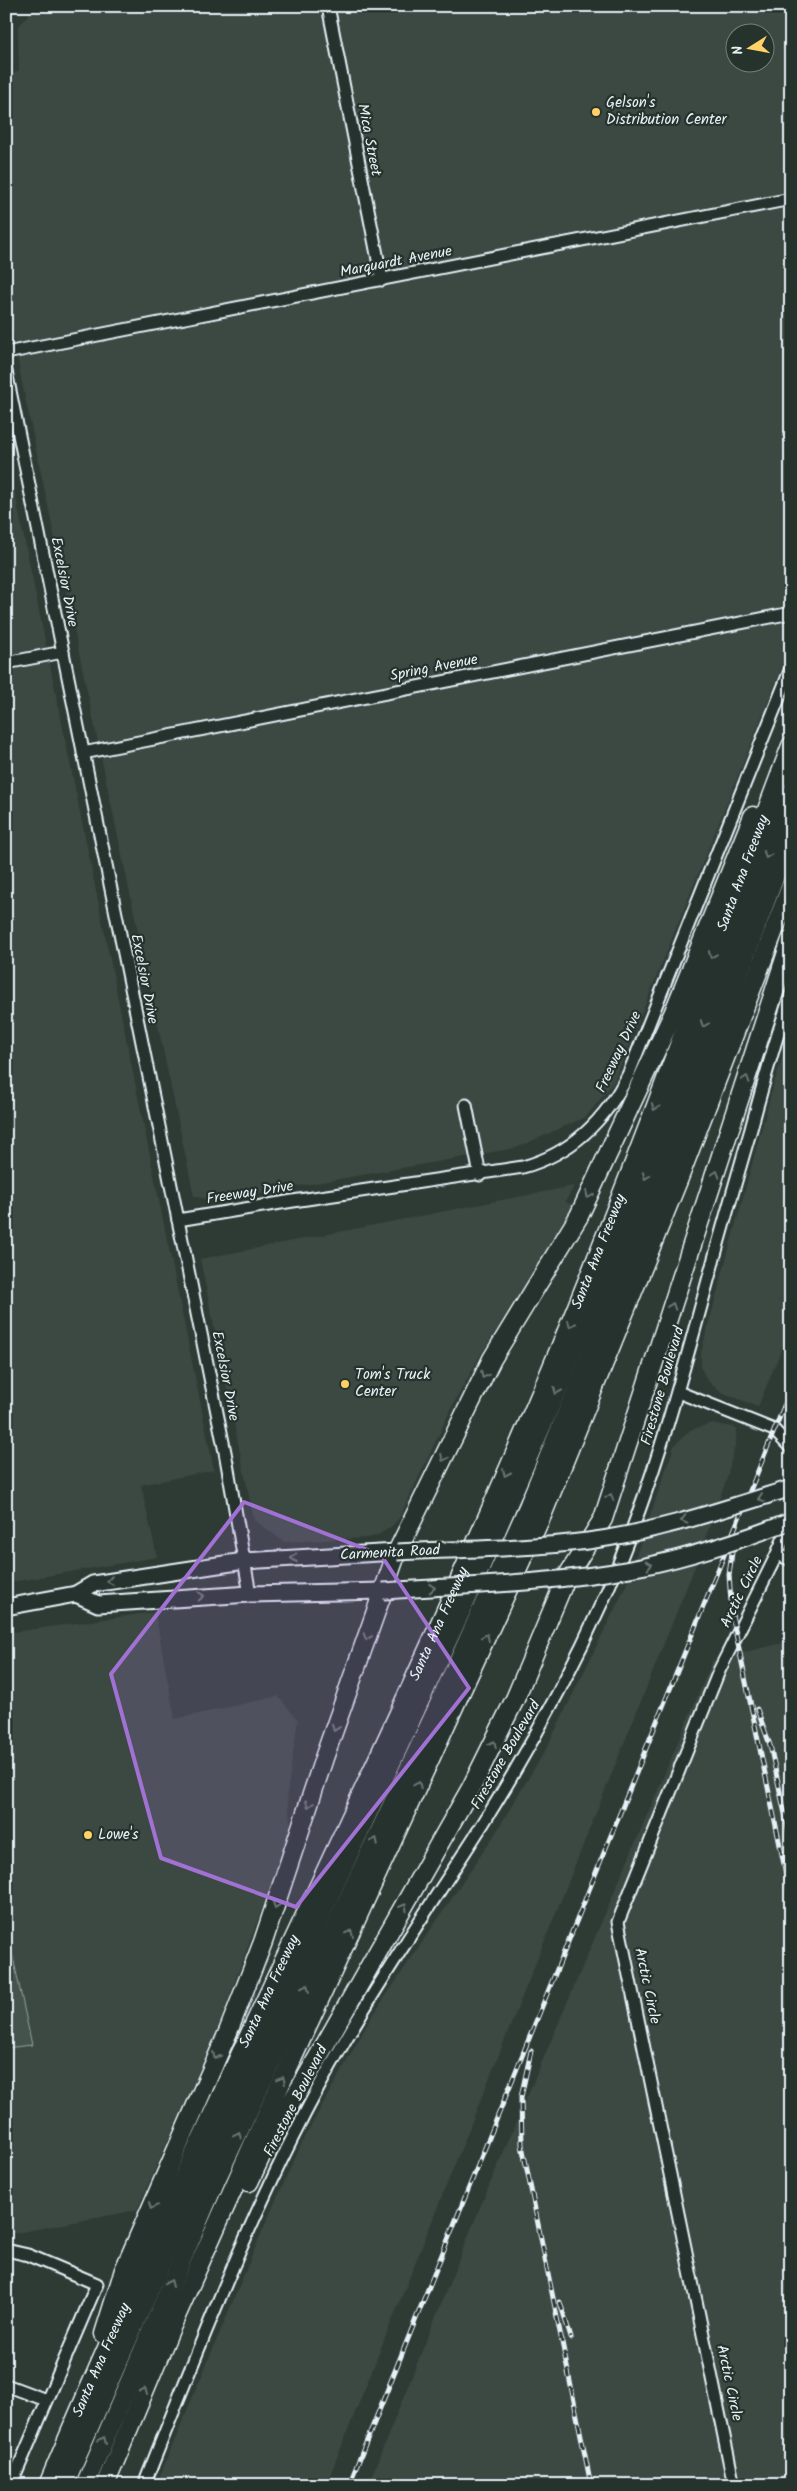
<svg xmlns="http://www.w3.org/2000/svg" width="797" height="2491" viewBox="0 0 797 2491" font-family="Kalam,sans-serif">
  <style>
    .built { fill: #3b4843; fill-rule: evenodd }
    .green { fill: #45524e; stroke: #96a2a3 }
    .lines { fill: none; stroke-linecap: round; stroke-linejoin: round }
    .minor-casing { stroke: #e8f1f8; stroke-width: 15 }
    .major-casing { stroke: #e8f1f8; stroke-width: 19 }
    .highway-casing { stroke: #e8f1f8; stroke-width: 21 }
    .minor { stroke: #26332d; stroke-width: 11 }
    .major { stroke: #26332d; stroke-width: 15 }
    .highway { stroke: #26332d; stroke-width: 18 }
    .rail-casing { stroke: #e8f1f8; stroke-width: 5 }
    .rail { stroke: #26332d; stroke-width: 3; stroke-dasharray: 9; stroke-linecap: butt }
    .major-bridge-casing { stroke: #e8f1f8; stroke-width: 19; stroke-linecap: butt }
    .major-bridge { stroke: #26332d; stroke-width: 15 }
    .oneway { stroke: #6a7674 }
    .marked { fill: #a171d3; fill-opacity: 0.2; stroke: #a171d3; stroke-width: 4; stroke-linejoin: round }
    .poi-dot { fill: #ffd166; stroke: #26332d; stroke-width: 2 }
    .labels { text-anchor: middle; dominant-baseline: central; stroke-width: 4.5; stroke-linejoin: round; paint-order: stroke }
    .poi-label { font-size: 15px; fill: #e8f1f8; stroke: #26332d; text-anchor: start }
    .street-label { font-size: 15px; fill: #e8f1f8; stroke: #26332d }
  </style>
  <rect width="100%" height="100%" fill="#2e3b35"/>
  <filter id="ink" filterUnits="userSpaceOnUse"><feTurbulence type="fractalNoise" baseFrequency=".02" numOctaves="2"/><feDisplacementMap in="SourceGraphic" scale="10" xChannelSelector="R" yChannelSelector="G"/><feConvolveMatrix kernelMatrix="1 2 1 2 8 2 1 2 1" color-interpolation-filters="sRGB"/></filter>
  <g filter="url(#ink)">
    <!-- built -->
    <g class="built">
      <path d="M 36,6 L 791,6 L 791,645 L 614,1082 L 586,1117 L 516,1148 L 213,1201 L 194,1196 L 22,383 L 6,297 L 6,78 L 19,70 L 18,27 ZM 734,32 L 764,32 L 764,62 L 734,62 Z"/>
      <path d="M 6,449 L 214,1470 L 141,1485 L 157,1557 L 6,1583 Z"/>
      <path d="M 791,1030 L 791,1326 L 758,1407 L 719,1391 L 707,1380 L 701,1368 L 701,1352 L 774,1083 Z"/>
      <path d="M 574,1186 L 565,1202 L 574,1205 L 480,1356 L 452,1407 L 400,1517 L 393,1525 L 378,1535 L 368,1538 L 284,1542 L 254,1520 L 200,1259 Z"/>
      <path d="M 712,1423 L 736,1428 L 736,1441 L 727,1478 L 694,1569 L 326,2485 L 156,2485 L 263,2229 L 304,2138 L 371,2018 L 493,1837 L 546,1749 L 625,1588 L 674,1446 L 690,1430 Z"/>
      <path d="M 155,1612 L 175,1719 L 278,1696 L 298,1720 L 287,1794 L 291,1830 L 216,2033 L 137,2210 L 6,2235 L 6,1633 Z"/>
      <path d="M 791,1641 L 791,2485 L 368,2485 L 478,2212 L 713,1660 Z"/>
    </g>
    <!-- green -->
    <path class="green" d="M 6,1934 L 8,1934 L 32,2045 L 6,2048 Z"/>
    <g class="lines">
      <defs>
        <g id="minor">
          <path d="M 328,6 L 382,280"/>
          <path d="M 6,353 L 791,199"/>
          <path d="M 6,371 L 225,1452 L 250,1594"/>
          <path d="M 6,663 L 63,652"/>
          <path d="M 83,753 L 791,613"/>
          <path d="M 466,1105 L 480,1175"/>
          <path d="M 178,1220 L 293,1201 L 523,1167 C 573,1153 607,1118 629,1073 L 791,668"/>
          <path d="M 678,1392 L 774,1430 L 791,1448"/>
          <path d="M 777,1554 L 791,1560"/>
          <path d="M 6,2250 L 28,2255 L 97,2284 L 11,2485"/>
          <path d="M 6,2385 L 46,2400"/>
          <path d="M 144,2485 C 204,2335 262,2183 343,2044 C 387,1968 437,1896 484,1822 C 529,1750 569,1676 604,1598 C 648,1500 676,1398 704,1295 C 719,1239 735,1184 751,1129 C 763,1084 775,1039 791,995"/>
          <path d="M 734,2485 L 618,1922 L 719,1671 L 777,1554 L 791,1521"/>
        </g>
        <g id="major">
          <path d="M 76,1594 L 98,1604 L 250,1594 L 383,1591"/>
          <path d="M 6,1607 L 76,1594 L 93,1584 L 244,1561 L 397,1552"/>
        </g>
        <g id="highway">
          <path d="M 249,2182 L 268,2141 L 306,2078 L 471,1788 L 515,1699 L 566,1578 L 603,1519 L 791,940"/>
          <path d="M 104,2334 L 124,2270 L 228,2032 L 263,1942 L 324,1758 L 397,1552 L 492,1359 L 579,1216 L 673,1014 L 753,816"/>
          <path id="s1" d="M 48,2485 C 198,2128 374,1783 526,1428 C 623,1204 705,974 791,746"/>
          <path d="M 64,2485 L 181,2218 L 464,1605 L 550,1407 L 635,1204 L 791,794"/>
          <path d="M 85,2485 L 216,2180 L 435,1713 L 528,1507 L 652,1206 L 791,833"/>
          <path d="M 105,2485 L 169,2332 L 259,2131 L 543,1513 L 679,1178 L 791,886"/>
        </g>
      </defs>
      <!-- minor casing -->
      <use href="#minor" class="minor-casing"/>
      <!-- major casing -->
      <use href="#major" class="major-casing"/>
      <!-- highway casing -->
      <use href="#highway" class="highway-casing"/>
      <!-- minor -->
      <use href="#minor" class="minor"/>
      <!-- major -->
      <use href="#major" class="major"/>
      <!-- highway -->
      <use href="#highway" class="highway"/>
      <defs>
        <g id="rail">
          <path d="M 733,1545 L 729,1575 L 732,1615 L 791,1898"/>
          <path d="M 757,1709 L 770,1745 L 791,1842"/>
          <path d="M 531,2051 L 521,2097 L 522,2145 L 591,2485"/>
          <path d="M 560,2302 L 571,2338"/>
          <path d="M 349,2485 L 791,1389"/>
        </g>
      </defs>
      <!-- rail casing -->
      <use href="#rail" class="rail-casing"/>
      <!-- rail -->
      <use href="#rail" class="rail"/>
      <defs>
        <g id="major-bridge">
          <path d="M 397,1552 C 461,1549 524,1549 588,1541 C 657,1532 724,1509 791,1488"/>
          <path d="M 383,1591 C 465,1585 549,1584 630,1569 C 685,1559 739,1541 791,1521"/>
        </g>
      </defs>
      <!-- major-bridge casing -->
      <use href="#major-bridge" class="major-bridge-casing"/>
      <!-- major-bridge -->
      <use href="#major-bridge" class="major-bridge"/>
    </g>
    <!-- one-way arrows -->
    <defs><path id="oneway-chevron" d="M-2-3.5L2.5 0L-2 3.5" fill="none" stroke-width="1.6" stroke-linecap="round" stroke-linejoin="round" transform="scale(1.25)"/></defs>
    <g class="oneway">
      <use href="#oneway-chevron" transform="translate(767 855) rotate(111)"/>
      <use href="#oneway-chevron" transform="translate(712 955) rotate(111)"/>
      <use href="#oneway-chevron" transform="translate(704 1024) rotate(111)"/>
      <use href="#oneway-chevron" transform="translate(746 1079) rotate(-72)"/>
      <use href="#oneway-chevron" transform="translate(655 1107) rotate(111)"/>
      <use href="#oneway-chevron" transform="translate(716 1174) rotate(-72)"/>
      <use href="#oneway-chevron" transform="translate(646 1176) rotate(111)"/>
      <use href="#oneway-chevron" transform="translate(589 1195) rotate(116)"/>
      <use href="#oneway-chevron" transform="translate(672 1306) rotate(-71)"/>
      <use href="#oneway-chevron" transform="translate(571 1324) rotate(113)"/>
      <use href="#oneway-chevron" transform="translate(484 1375) rotate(116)"/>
      <use href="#oneway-chevron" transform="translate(557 1391) rotate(113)"/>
      <use href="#oneway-chevron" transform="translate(444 1458) rotate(116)"/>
      <use href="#oneway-chevron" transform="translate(506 1473) rotate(114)"/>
      <use href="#oneway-chevron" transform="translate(610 1497) rotate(-72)"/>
      <use href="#oneway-chevron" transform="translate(761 1498) rotate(162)"/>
      <use href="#oneway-chevron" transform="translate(684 1520) rotate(166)"/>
      <use href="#oneway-chevron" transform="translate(294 1558) rotate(176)"/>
      <use href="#oneway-chevron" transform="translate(649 1565) rotate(-13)"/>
      <use href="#oneway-chevron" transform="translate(110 1581) rotate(171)"/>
      <use href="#oneway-chevron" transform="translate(432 1588) rotate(-4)"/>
      <use href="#oneway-chevron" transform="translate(201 1596) rotate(-3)"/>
      <use href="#oneway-chevron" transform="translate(367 1637) rotate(109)"/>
      <use href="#oneway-chevron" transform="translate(486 1637) rotate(-65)"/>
      <use href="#oneway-chevron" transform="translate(335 1728) rotate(110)"/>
      <use href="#oneway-chevron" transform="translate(493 1744) rotate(-64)"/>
      <use href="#oneway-chevron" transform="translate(418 1785) rotate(-65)"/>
      <use href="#oneway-chevron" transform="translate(309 1804) rotate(108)"/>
      <use href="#oneway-chevron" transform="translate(375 1841) rotate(-65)"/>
      <use href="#oneway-chevron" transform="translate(276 1905) rotate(109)"/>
      <use href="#oneway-chevron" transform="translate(404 1907) rotate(-60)"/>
      <use href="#oneway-chevron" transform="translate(350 1933) rotate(-65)"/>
      <use href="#oneway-chevron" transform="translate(306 1988) rotate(-65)"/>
      <use href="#oneway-chevron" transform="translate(216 2056) rotate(114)"/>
      <use href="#oneway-chevron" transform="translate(282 2080) rotate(-65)"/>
      <use href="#oneway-chevron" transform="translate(238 2135) rotate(-65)"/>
      <use href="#oneway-chevron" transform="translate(152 2206) rotate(113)"/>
      <use href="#oneway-chevron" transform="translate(170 2283) rotate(-66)"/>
      <use href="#oneway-chevron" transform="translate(144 2391) rotate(-67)"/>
      <use href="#oneway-chevron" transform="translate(103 2440) rotate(-67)"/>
    </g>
  </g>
  <!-- marked area -->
  <path class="marked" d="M 244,1502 L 381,1555 L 469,1688 L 296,1907 L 161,1858 L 111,1674 Z"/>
  <!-- markers -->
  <g class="poi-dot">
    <circle cx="596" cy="112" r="5"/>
    <circle cx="345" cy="1384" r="5"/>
    <circle cx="88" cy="1835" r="5"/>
  </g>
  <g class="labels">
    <!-- poi labels -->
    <g class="poi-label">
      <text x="606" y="103">Gelson's<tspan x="606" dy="17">Distribution Center</tspan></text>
      <text x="355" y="1375">Tom's Truck<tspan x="355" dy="17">Center</tspan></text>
      <text x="98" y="1835">Lowe's</text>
    </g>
    <!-- street labels -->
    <g class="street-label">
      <text transform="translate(369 140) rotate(79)">Mica Street</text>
      <text transform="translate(396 262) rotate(-11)">Marquardt Avenue</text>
      <text transform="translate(64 582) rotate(79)">Excelsior Drive</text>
      <text transform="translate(434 668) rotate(-11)">Spring Avenue</text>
      <text stroke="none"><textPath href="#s1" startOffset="1756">Santa Ana Freeway</textPath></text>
      <text transform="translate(144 979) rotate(79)">Excelsior Drive</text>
      <text transform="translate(619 1052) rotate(-65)">Freeway Drive</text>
      <text transform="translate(250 1193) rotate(-9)">Freeway Drive</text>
      <text stroke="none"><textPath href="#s1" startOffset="1351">Santa Ana Freeway</textPath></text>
      <text transform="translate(225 1376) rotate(79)">Excelsior Drive</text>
      <text transform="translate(663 1386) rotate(-74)">Firestone Boulevard</text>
      <text transform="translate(390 1553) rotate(-3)">Carmenita Road</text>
      <text transform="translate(742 1592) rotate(-64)">Arctic Circle</text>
      <text stroke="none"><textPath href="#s1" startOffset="946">Santa Ana Freeway</textPath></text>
      <text transform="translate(506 1755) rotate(-60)">Firestone Boulevard</text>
      <text transform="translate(647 1986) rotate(78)">Arctic Circle</text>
      <text stroke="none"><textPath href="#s1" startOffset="541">Santa Ana Freeway</textPath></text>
      <text transform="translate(296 2101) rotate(-63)">Firestone Boulevard</text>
      <text stroke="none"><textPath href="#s1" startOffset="136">Santa Ana Freeway</textPath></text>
      <text transform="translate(729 2383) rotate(78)">Arctic Circle</text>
    </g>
  </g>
  <!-- margin -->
  <rect width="797" height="2491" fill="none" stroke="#26332d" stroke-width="25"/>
  <rect x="12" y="12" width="772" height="2466" fill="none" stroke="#e8f1f8" stroke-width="2" filter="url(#ink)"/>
  <!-- north arrow -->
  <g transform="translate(750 48) rotate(259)"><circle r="24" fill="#26332d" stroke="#747f7e"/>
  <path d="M0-4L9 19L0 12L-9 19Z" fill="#ffd166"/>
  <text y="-8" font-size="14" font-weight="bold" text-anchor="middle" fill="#e8f1f8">N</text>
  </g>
</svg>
